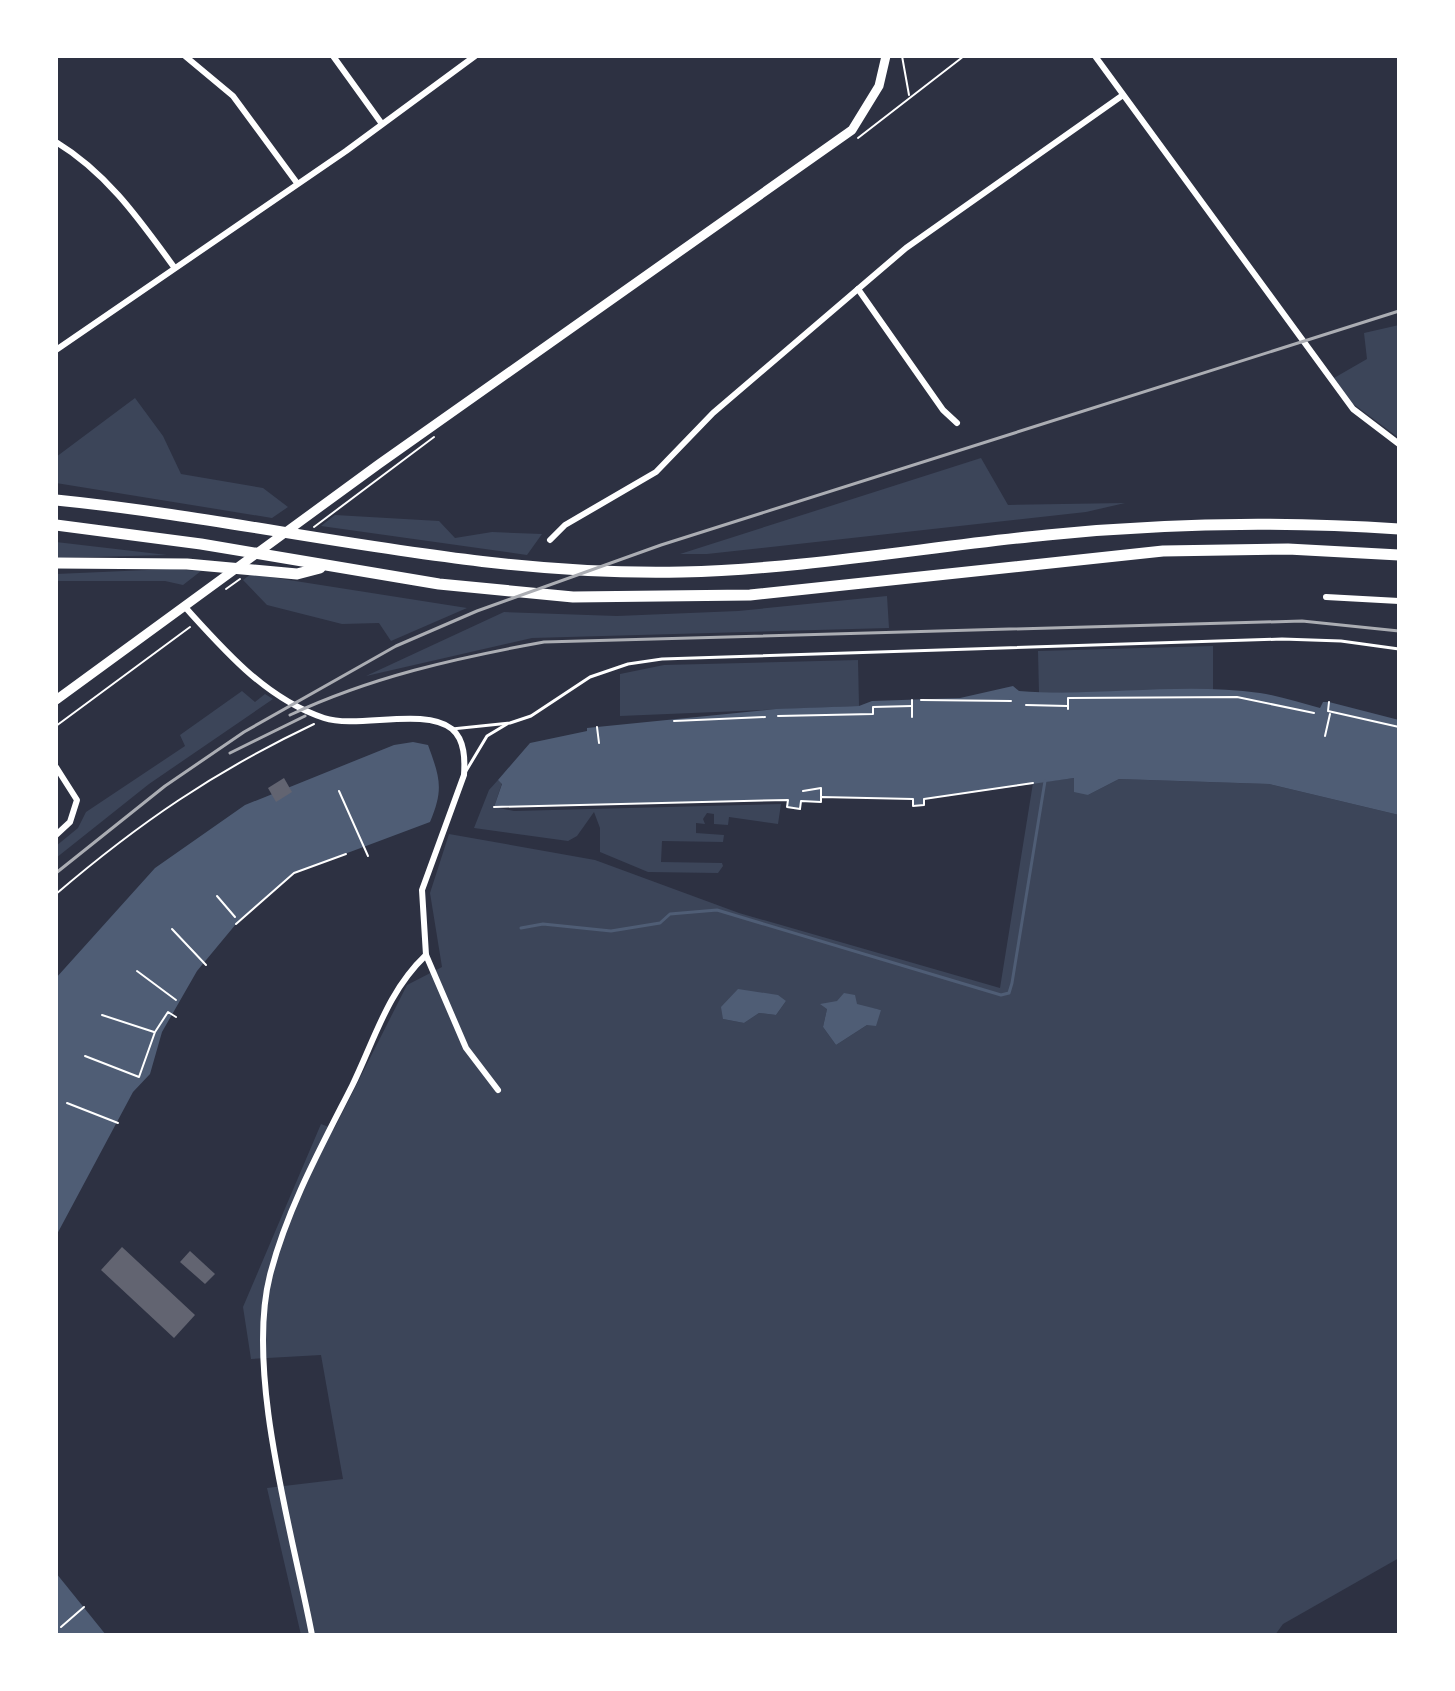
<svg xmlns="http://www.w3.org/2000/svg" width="1455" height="1691" viewBox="0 0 1455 1691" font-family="'Titillium Web',sans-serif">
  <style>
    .green { fill: #3c4559; fill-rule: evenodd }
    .water { fill: #4f5d75 }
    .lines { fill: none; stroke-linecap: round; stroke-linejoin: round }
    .stream { stroke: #4f5d75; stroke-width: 3 }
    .building { fill: #626471 }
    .path { stroke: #fff; stroke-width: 2 }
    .service { stroke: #fff; stroke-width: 3 }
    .minor { stroke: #fff; stroke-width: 6 }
    .primary { stroke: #fff; stroke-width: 9 }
    .motorway { stroke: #fff; stroke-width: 11 }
    .rail { stroke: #abadb3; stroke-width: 3 }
  </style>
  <rect width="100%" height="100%" fill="#2d3142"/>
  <!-- green -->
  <g class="green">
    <path d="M 1399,325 L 1399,438 L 1352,403 L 1334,378 L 1367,359 L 1364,333 Z"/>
    <path d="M 135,398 L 163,436 L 181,474 L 263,488 L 288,507 L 272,518 L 56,483 L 56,457 Z"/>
    <path d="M 981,458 L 1008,505 L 1125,503 L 1086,512 L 707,554 L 680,554 Z"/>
    <path d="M 335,515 L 439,521 L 455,538 L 492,532 L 542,534 L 527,555 L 321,526 Z"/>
    <path d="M 56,542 L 167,555 L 56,558 Z"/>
    <path d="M 170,569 L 201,571 L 183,585 L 165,581 L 56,581 L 56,574 Z"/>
    <path d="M 251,574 L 467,608 L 391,641 L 379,623 L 342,624 L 267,605 L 243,580 Z"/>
    <path d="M 887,596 L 889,628 L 532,638 L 366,676 L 504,612 L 617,616 L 738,611 Z"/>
    <path d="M 1213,646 L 1213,691 L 1039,693 L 1038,651 Z"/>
    <path d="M 858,660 L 859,706 L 620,716 L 620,674 L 664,665 Z"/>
    <path d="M 242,691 L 255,702 L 265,694 L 273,699 L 149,784 L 56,858 L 56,846 L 78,828 L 86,812 L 185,746 L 180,735 Z"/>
    <path d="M 1074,778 L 1088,795 L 1119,779 L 1269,784 L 1399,815 L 1399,1558 L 1283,1624 L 1275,1635 L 301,1635 L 267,1488 L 343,1479 L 321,1355 L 251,1359 L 243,1307 L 321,1124 L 334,1129 L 407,985 L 442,967 L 430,893 L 449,834 L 595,860 L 739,913 L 1000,988 L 1033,783 ZM 786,1001 L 776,1015 L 759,1013 L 744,1023 L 723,1019 ZM 837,1001 L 881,1010 L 867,1025 L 836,1045 L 823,1027 L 827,1009 Z"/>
    <path d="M 498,780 L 502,783 L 494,807 L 514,811 L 781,804 L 778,824 L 729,817 L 728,825 L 714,824 L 714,814 L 707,813 L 703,819 L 705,824 L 696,823 L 696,833 L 724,835 L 723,842 L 662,841 L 661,862 L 722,863 L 723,866 L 718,873 L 648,872 L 600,852 L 600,828 L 594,812 L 577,836 L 568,841 L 474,828 L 489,790 Z"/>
  </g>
  <!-- water -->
  <g class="water">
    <path d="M 1013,686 L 1019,691 C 1099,697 1180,682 1260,693 C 1280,696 1300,703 1320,708 L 1323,702 L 1329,702 L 1399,720 L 1399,815 L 1269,784 L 1119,779 L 1088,795 L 1074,792 L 1074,778 L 925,799 L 924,805 L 913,806 L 912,799 L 822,797 L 821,802 L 801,801 L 800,809 L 787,807 L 787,800 L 494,807 L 502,784 L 498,780 L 530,743 L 587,731 L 587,728 L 776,709 L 859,706 L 872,701 L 960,698 Z"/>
    <path d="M 413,742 L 428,745 C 440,778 444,789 430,822 L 294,873 L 236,924 L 197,971 L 162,1032 L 150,1074 L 133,1092 L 56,1236 L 56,978 L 155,868 L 245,805 L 394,745 Z"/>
    <path d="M 738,989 L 778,995 L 786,1001 L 776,1015 L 759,1013 L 744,1023 L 723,1019 L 721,1007 Z"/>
    <path d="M 844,993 L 855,995 L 857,1004 L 881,1010 L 876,1026 L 867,1025 L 836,1045 L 823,1027 L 827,1009 L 820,1004 L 837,1001 Z"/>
    <path d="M 56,1573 L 106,1635 L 56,1635 Z"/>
  </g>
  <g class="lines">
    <!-- stream -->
    <path class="stream" d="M 521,928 L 543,924 L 611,931 L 660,923 L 670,914 L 717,910 L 1001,995 L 1009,993 L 1012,983 L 1045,781"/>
  </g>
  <!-- building -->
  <g class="building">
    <path d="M 284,778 L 292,792 L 276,802 L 268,788 Z"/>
    <path d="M 122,1247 L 195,1315 L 174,1338 L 101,1270 Z"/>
    <path d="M 190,1251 L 215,1274 L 205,1284 L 180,1262 Z"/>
  </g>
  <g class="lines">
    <!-- path -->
    <g class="path">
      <path d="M 902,56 L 909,95"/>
      <path d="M 858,138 L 964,56"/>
      <path d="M 314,527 L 434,437"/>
      <path d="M 226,589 L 240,579"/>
      <path d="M 912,700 L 912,717"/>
      <path d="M 921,700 L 1011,701"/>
      <path d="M 1329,702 L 1328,711 L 1399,727"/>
      <path d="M 1026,705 L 1067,706"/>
      <path d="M 1068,709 L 1068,698 L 1237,697 L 1314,713"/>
      <path d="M 778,716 L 873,714 L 873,707 L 912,706"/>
      <path d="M 674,721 L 765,717"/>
      <path d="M 56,726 L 190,627"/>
      <path d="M 597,727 L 599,743"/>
      <path d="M 1325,736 L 1330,714"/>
      <path d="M 339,791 L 368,856"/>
      <path d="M 803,791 L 821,788 L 821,796"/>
      <path d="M 494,807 L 788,800 L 787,807 L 800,809 L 801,801 L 821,802 L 821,797 L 913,799 L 913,806 L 924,805 L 924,799 L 1033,783"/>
      <path d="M 56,894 C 139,823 215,771 314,724"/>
      <path d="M 217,896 L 235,917"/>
      <path d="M 236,924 L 294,873 L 346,854"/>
      <path d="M 172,929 L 206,965"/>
      <path d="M 137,971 L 176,1000"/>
      <path d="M 102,1015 L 154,1032"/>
      <path d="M 85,1056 L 139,1077 L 155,1032 L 168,1012 L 176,1017"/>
      <path d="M 67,1103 L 118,1123"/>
      <path d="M 61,1627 L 84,1607"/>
    </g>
    <!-- service -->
    <g class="service">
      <path d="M 452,729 L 510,723 L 531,716 L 590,677 L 628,664 L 662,659 L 1282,639 L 1341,641 L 1399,649"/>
      <path d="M 466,771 L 487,736 L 507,724"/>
    </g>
    <!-- minor -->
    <g class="minor">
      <path d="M 185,56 L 233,96 L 297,183"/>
      <path d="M 333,56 L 382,124"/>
      <path d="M 1095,56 L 1353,409 L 1399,444"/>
      <path d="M 56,142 C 107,173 139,219 174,267"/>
      <path d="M 858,289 L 943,410 L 957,423"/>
      <path d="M 56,350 L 346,151 L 475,56"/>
      <path d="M 550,540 L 565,525 L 656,472 L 713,413 L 906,248 L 1123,95"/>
      <path d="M 1326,597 L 1399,601"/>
      <path d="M 185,607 C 224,650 266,699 324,718 C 358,729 424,707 452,729 C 465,740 465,760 464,775 L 422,890 L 426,955 L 466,1048 L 498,1090"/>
      <path d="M 56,767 L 77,800 L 70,822 L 56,835"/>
      <path d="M 312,1635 C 293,1535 245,1373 270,1275 C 287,1209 321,1147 352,1086 C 375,1039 387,992 426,955"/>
    </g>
    <!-- primary -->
    <path class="primary" d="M 56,700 L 379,464 L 852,130 L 879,86 L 886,56"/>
    <!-- motorway -->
    <g class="motorway">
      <path d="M 56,500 C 266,521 470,577 682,572 C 805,569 925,547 1047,535 C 1164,523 1281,521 1399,529"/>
      <path d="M 56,525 L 201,544 L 439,584 L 573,597 L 750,595 L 1163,551 L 1288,549 L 1399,555"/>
      <path d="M 56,563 L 187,564 L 297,574 L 320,568"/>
    </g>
    <!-- rail -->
    <g class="rail">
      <path d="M 290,715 C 371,677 456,658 544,642 L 1302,621 L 1399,631"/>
      <path d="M 230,753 L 305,716"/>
      <path d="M 56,873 L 165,786 L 244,732 L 396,646 L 477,611 L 661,545 L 1399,311"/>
    </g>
  </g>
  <!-- border -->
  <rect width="1455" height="1691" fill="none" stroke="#ffffff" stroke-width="116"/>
</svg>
